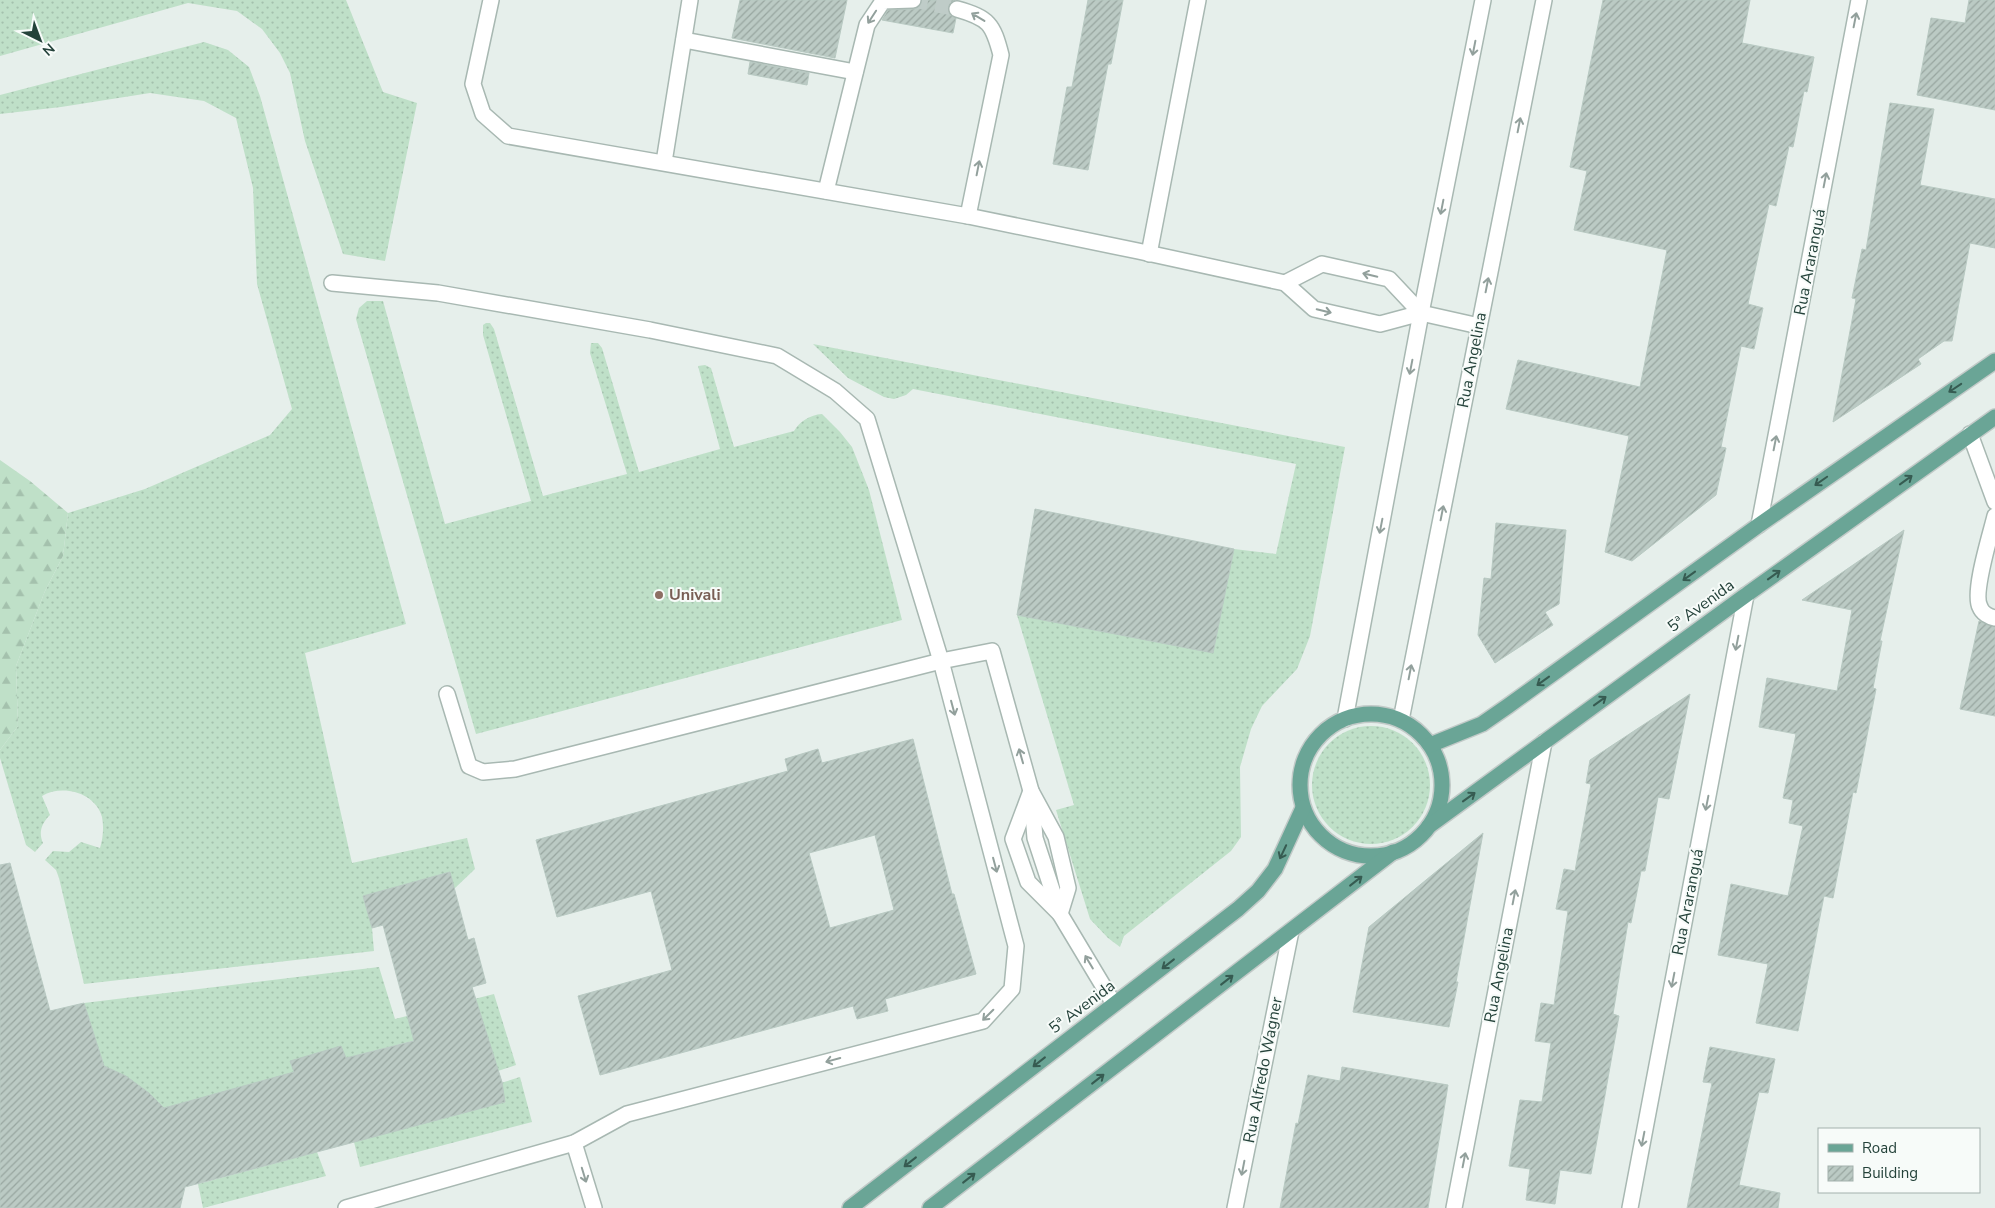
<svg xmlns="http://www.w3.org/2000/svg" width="1995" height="1208" viewBox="0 0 1995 1208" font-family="'Nunito Sans',sans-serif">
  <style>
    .grass { fill: url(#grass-dots) }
    .forest { fill: url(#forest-firs) }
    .building { fill: url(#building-hatch); stroke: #b8c9c2; fill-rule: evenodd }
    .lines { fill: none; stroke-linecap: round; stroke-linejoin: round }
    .minor-tunnel { stroke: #bfccc8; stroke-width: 15; stroke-dasharray: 15 8; stroke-linecap: butt }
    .minor-casing { stroke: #a8b8b2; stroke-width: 18 }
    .major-casing { stroke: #c2cac8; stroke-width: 18 }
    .minor { stroke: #fff; stroke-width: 15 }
    .major { stroke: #6aa596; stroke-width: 15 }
    .oneway { stroke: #92a09c }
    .oneway2 { stroke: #365b51 }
    .education-dot { fill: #8d6e63; stroke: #f7fbf9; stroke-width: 2 }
    .labels { text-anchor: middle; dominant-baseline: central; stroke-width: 4; stroke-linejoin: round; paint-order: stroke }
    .street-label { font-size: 16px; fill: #24423a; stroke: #f7fbf9 }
    .education-label { font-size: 16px; font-weight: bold; fill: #785e54; stroke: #f7fbf9; text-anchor: start }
  </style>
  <defs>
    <pattern id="grass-dots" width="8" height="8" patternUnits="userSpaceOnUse" patternTransform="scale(1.25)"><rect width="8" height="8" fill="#bfe0c8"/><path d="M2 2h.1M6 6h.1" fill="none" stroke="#a4c1ad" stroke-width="1.8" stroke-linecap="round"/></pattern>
    <pattern id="forest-firs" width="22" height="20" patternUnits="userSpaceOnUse" patternTransform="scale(1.25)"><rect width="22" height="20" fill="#bfe0c8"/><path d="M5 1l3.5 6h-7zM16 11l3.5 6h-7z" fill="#a4c1ad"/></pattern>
    <pattern id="building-hatch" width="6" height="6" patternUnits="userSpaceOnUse" patternTransform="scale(1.25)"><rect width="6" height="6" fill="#bbcac4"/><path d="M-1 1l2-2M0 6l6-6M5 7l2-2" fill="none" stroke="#98a6a0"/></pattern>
  </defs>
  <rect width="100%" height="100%" fill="#e6efeb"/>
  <!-- grass -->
  <g class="grass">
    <path d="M 0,0 L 346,0 L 383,92 L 417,103 L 385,261 L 343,254 L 305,141 L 290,73 L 280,53 L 262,29 L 237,11 L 188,3 L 0,56 Z"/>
    <path d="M 204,42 L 228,50 L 249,67 L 260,96 L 406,624 L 305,653 L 352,863 L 467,838 L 475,869 L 454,889 L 450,872 L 363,896 L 372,928 L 374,951 L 84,984 L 59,878 L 56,870 L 45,860 L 53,851 L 69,852 L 81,842 L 100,848 C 103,838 104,827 102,817 C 95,792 62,784 42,796 L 50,815 C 42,823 38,832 43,843 L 35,852 L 26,845 L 0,758 L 0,750 L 18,726 L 16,666 L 45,591 L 63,556 L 68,513 L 145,489 L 270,435 L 292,409 L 257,284 L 253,188 L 236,118 L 204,101 L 150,93 L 61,107 L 0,114 L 0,95 Z"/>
    <path d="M 367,301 L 383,301 L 445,524 L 531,501 L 483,335 L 483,325 L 486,323 L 490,323 L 494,329 L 543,496 L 627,474 L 590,353 L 591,343 L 598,343 L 602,348 L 639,472 L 720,449 L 698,366 L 705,365 L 711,368 L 734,447 L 794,431 C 800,421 810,415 822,414 L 840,432 L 852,447 L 869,490 L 902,620 L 476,734 L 356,319 L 359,308 Z"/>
    <path d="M 813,344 L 1345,447 L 1310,636 L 1297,669 L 1262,706 L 1251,729 L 1240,767 L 1241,837 L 1231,851 L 1124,936 L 1120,947 L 1108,938 L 1090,919 L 1056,810 L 1074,805 L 1017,615 L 1213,653 L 1234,549 L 1276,554 L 1296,464 L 913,389 L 906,395 L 894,399 L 884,397 L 848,378 Z"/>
    <circle cx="1371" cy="785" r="59"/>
    <path d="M 379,967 L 395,1019 L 494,994 L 516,1065 L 498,1071 L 483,1023 L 346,1058 L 164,1108 C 146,1089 127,1077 104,1066 L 84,1003 Z"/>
    <path d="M 520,1077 L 532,1122 L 360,1167 L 354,1142 L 505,1102 L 501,1083 Z"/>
    <path d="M 317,1152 L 326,1176 L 203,1208 L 198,1184 Z"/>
  </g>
  <!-- forest -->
  <path class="forest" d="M 0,460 L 30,481 L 68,513 L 63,556 L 45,591 L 16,666 L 18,726 L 0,750 Z"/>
  <!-- building -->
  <g class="building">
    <path d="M 740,0 L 847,0 L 835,58 L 732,38 Z"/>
    <path d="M 922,0 L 955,0 L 948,7 L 950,15 L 956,18 L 953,33 L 882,20 L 888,10 L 914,9 L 921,5 Z"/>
    <path d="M 1088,0 L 1123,0 L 1111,64 L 1108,64 L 1088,170 L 1053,164 L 1067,87 L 1072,87 Z"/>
    <path d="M 1603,0 L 1750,0 L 1742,43 L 1814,57 L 1807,92 L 1804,91 L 1793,147 L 1789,146 L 1776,206 L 1769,204 L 1748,304 L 1763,308 L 1754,349 L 1741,346 L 1721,447 L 1726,448 L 1716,495 L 1632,561 L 1605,552 L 1629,436 L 1506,409 L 1518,360 L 1640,387 L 1667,250 L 1574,230 L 1587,171 L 1570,167 Z"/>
    <path d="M 1969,0 L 1995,0 L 1995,110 L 1917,95 L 1931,18 L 1965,23 Z"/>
    <path d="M 750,62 L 809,73 L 807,85 L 748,74 Z"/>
    <path d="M 1890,103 L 1934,109 L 1920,185 L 1995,199 L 1995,248 L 1970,243 L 1952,341 L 1944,341 L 1918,359 L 1921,364 L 1833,422 L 1856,299 L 1852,298 L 1862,249 L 1866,250 Z"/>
    <path d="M 1035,509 L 1234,549 L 1213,653 L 1017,615 Z"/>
    <path d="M 1496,523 L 1566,530 L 1559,604 L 1545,612 L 1553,625 L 1495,663 L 1478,635 L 1484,578 L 1491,579 Z"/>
    <path d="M 1904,530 L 1880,641 L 1882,641 L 1873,688 L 1876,689 L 1856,793 L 1853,792 L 1833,898 L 1824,896 L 1798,1031 L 1756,1023 L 1768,964 L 1718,955 L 1731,884 L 1788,896 L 1803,826 L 1789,823 L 1793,800 L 1783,798 L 1796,734 L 1759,727 L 1767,678 L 1837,691 L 1852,610 L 1802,600 Z"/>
    <path d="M 1979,621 L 1995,627 L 1995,716 L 1960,709 Z"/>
    <path d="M 1690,694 L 1669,799 L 1658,797 L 1645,871 L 1641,871 L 1631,923 L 1628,922 L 1613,1014 L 1619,1016 L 1591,1174 L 1560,1170 L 1555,1204 L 1526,1200 L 1530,1169 L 1509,1166 L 1520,1100 L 1542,1102 L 1551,1043 L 1535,1041 L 1541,1003 L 1554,1005 L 1568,911 L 1556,909 L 1564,869 L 1575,871 L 1591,784 L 1586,783 L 1590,760 Z"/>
    <path d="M 913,739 L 952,894 L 954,894 L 976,974 L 885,999 L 888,1011 L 857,1019 L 853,1006 L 600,1075 L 578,996 L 672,970 L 651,891 L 557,917 L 536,840 L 788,771 L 785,759 L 818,749 L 822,763 ZM 875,835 L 894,910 L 830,928 L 809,853 Z"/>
    <path d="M 1483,833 L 1456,982 L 1458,982 L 1449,1027 L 1353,1012 L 1369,927 Z"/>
    <path d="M 10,863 L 50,1011 L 84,1003 L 104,1066 L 126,1076 L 149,1093 L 164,1108 L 294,1072 L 290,1061 L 341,1046 L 346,1058 L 414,1041 L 383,925 L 372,928 L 363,896 L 450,872 L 468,940 L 474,938 L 486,983 L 472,987 L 502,1082 L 505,1102 L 185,1187 L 180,1208 L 0,1208 L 0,865 Z"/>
    <path d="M 1710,1047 L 1775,1059 L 1768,1093 L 1759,1092 L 1739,1185 L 1780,1193 L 1778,1208 L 1687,1208 L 1712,1083 L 1703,1082 Z"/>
    <path d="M 1342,1067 L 1448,1085 L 1428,1208 L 1280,1208 L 1296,1123 L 1298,1124 L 1308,1075 L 1340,1081 Z"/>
  </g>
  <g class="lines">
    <!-- minor-tunnel -->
    <path class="minor-tunnel" d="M 913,0 L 957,9"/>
    <defs>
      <g id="minor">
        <path d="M 491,0 L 473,84 L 483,114 L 508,136 L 968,216 L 1138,251 L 1285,283 L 1314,309 L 1380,324 L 1421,313 L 1479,326"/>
        <path d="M 957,9 C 989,18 993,24 1001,55 L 968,216"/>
        <path d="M 684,40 L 855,72"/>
        <path d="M 664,162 L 690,0"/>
        <path d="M 826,191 L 867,25 L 883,1 L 913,0"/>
        <path d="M 1149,254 L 1198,0"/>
        <path d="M 332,283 L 438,293 L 650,330 L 777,356 L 835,391 L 867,419 L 941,661 L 1016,946 L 1012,989 L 983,1021 L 627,1114 L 574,1143 L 346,1208"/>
        <path d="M 1285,283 L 1322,264 L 1389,279 L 1421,313"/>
        <path d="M 1970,434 L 1995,502"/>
        <path d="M 1995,516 C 1991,533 1972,593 1980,607 C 1982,613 1989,617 1995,618"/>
        <path d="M 1759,525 L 1859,0"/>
        <path d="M 447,694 L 469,766 L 483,772 L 515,769 L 941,661 L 992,651 L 1031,791 L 1035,838 L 1060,914 L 1114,1004"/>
        <path d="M 1345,719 L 1421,313 L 1483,0"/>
        <path d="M 1401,720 L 1544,0"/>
        <path d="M 1031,791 L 1056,837 L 1068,888 L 1060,914 L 1028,882 L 1013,839 Z"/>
        <path d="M 574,1143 L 594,1208"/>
        <path d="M 1235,1208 L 1291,931"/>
        <path d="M 1454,1208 L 1544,742"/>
        <path d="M 1630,1208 L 1746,595"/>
      </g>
      <g id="major">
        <circle cx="1371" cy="785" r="71"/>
        <path d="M 1430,745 L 1482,724 L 1508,706 L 1759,525 L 1995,361"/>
        <path d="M 1429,826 L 1746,595 L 1995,417"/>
        <path d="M 850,1208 L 1238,909 L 1258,891 L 1275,869 L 1303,808"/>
        <path d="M 930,1208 L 1393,852"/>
      </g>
    </defs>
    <!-- minor casing -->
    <use href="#minor" class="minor-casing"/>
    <!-- major casing -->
    <use href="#major" class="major-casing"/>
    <!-- minor -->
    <use href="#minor" class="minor"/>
    <!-- major -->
    <use href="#major" class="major"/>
  </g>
  <!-- one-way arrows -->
  <defs><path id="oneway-shaft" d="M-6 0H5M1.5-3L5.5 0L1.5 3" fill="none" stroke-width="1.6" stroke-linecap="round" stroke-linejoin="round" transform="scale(1.25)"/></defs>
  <g class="oneway">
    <use href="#oneway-shaft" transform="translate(872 17) rotate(123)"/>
    <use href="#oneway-shaft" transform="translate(978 17) rotate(-149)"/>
    <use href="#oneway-shaft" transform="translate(1855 20) rotate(-79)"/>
    <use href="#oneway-shaft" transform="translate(1474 48) rotate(101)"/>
    <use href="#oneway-shaft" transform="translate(1519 125) rotate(-79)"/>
    <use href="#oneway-shaft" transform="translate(978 168) rotate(-79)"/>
    <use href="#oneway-shaft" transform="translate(1825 180) rotate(-79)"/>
    <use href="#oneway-shaft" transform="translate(1442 207) rotate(101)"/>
    <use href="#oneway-shaft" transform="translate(1370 275) rotate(-167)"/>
    <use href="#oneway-shaft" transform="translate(1487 285) rotate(-79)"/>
    <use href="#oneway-shaft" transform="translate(1324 311) rotate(13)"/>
    <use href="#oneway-shaft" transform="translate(1411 367) rotate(101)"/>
    <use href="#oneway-shaft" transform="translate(1775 443) rotate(-79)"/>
    <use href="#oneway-shaft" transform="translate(1442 513) rotate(-79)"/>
    <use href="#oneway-shaft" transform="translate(1381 526) rotate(101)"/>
    <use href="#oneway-shaft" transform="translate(1737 643) rotate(101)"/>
    <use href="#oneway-shaft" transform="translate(1410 672) rotate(-79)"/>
    <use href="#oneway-shaft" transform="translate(953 708) rotate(75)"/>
    <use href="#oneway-shaft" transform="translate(1021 756) rotate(-106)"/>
    <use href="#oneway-shaft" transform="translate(1707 803) rotate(101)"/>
    <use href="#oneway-shaft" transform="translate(995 865) rotate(75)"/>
    <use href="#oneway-shaft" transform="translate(1514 897) rotate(-79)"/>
    <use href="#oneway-shaft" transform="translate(1089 962) rotate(-121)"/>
    <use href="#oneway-shaft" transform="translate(1673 980) rotate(101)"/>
    <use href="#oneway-shaft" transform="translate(988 1015) rotate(135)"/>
    <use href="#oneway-shaft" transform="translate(833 1060) rotate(165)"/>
    <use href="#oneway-shaft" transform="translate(1643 1139) rotate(101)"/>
    <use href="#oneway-shaft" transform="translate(1464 1160) rotate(-79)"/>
    <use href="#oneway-shaft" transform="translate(1243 1168) rotate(101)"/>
    <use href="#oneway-shaft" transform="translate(584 1175) rotate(73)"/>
  </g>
  <g class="oneway2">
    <use href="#oneway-shaft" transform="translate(1955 388) rotate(146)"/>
    <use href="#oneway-shaft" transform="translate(1906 480) rotate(-36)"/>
    <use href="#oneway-shaft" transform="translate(1821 481) rotate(145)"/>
    <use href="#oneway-shaft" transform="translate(1774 575) rotate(-36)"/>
    <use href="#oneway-shaft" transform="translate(1689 576) rotate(144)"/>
    <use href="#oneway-shaft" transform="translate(1543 681) rotate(144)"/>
    <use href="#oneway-shaft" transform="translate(1600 701) rotate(-36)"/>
    <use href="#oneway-shaft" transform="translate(1469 797) rotate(-36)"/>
    <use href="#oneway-shaft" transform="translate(1283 852) rotate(115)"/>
    <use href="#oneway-shaft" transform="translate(1356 881) rotate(-38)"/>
    <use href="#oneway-shaft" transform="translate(1168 964) rotate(142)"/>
    <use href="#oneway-shaft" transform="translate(1227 980) rotate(-38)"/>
    <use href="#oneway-shaft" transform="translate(1039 1062) rotate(142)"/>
    <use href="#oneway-shaft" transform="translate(1098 1079) rotate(-38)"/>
    <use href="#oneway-shaft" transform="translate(910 1162) rotate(142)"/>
    <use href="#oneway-shaft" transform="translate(969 1178) rotate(-38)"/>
  </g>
  <!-- markers -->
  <circle class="education-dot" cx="659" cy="595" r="5"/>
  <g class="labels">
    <!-- street labels -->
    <g class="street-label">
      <text transform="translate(1810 262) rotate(-79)">Rua Araranguá</text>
      <text transform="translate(1472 360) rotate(-79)">Rua Angelina</text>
      <text transform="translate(1701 606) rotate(-36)">5ª Avenida</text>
      <text transform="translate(1688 902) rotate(-79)">Rua Araranguá</text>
      <text transform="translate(1499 975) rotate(-79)">Rua Angelina</text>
      <text transform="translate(1082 1007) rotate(-37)">5ª Avenida</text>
      <text transform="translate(1263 1070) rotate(-79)">Rua Alfredo Wagner</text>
    </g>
    <!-- education labels -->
    <g class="education-label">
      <text x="669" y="595">Univali</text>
    </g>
  </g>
  <!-- legend -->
  <rect x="1818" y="1128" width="162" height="65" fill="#f7fbf9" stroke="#a3b1ad"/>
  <rect x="1828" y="1144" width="25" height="8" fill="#6aa596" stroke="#a3b1ad"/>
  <text x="1862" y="1153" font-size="15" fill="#24423a">Road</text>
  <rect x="1828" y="1166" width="25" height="15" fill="url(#building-hatch)" stroke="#a3b1ad"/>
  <text x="1862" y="1178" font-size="15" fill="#24423a">Building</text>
  <!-- north arrow -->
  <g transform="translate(40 40) rotate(138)" stroke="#f7fbf9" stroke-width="4" paint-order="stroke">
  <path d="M0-4L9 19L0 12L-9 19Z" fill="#24423a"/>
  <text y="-8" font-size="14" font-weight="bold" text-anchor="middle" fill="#24423a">N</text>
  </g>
</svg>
